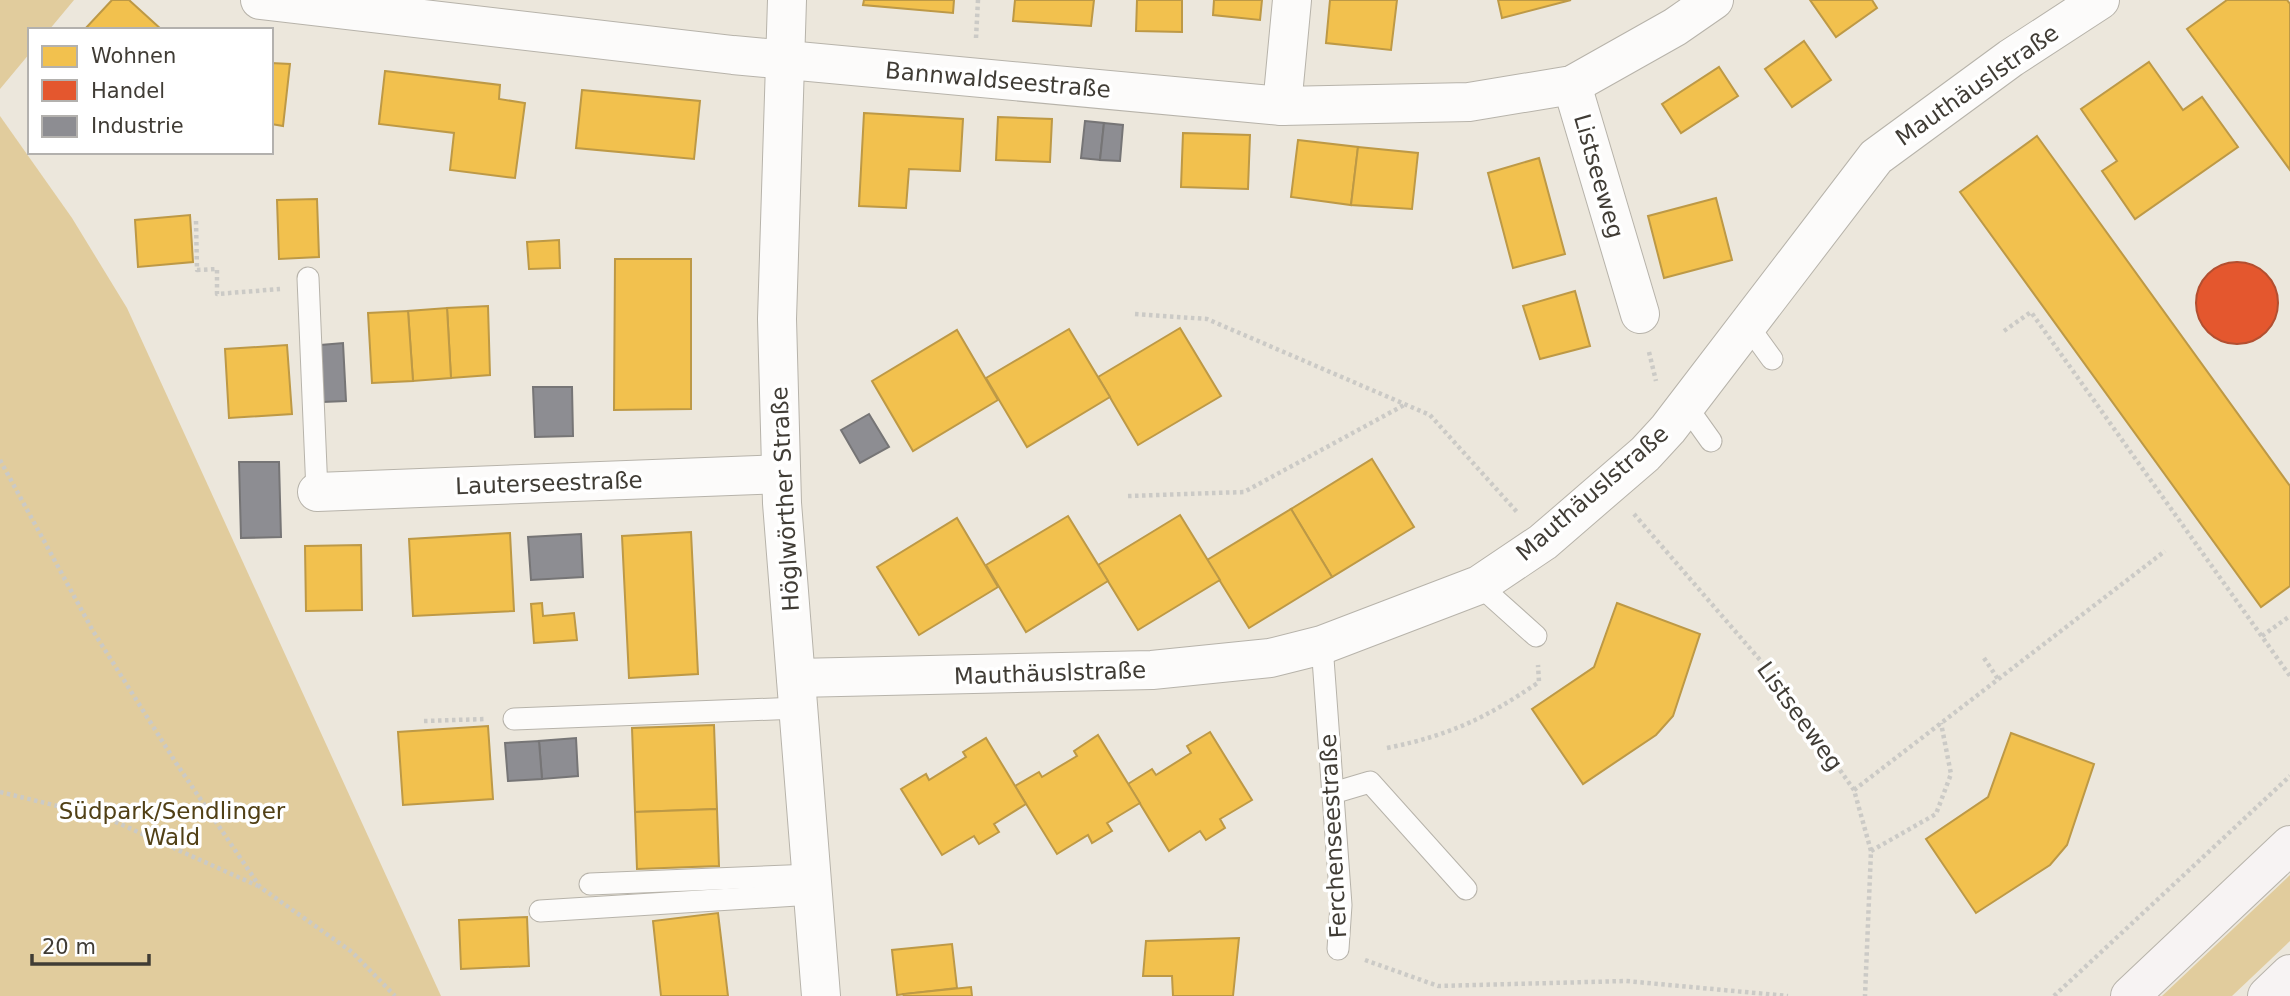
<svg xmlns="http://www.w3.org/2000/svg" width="2290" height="996" viewBox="0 0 2290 996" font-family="'DejaVu Sans',sans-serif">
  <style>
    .green { fill: #e1cc9d }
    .homes { fill: #f2c14e; stroke: #bd9946; stroke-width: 2 }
    .shops { fill: #e4572e; stroke: #b34f30; stroke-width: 2 }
    .industry { fill: #8d8d92; stroke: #767576; stroke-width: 2 }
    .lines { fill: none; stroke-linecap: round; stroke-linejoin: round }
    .service-casing { stroke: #b7b3aa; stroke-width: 23 }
    .minor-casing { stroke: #b7b3aa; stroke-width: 40 }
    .tertiary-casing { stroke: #b7b3aa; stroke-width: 40 }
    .secondary-casing { stroke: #b7b3aa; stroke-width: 40 }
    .path { stroke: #cbcac6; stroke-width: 4.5; stroke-dasharray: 3.5 3.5; stroke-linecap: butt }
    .service { stroke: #fcfbfa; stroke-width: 21 }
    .minor { stroke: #fcfbfa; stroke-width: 38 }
    .tertiary { stroke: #fcfbfa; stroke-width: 38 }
    .secondary { stroke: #f7f3f3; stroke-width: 38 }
    .labels { text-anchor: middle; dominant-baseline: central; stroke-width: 7; stroke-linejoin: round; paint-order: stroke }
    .street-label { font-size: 23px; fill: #403c35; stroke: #fff }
    .park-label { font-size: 23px; fill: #514016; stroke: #fff }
  </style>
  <rect width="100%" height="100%" fill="#ece7dc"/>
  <!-- green -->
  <g class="green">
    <path d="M 0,0 L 74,0 L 49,30 L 30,30 L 30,53 L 0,89 Z"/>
    <path d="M 0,116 L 72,218 L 127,308 L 441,996 L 0,996 Z"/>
    <path d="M 2290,875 L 2290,941 L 2232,996 L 2162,996 Z"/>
  </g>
  <!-- homes -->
  <g class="homes">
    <path d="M 112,0 L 129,0 L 162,30 L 84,30 Z"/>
    <path d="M 864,0 L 954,0 L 953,13 L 863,5 Z"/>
    <path d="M 1015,0 L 1094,0 L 1091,26 L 1013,21 Z"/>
    <path d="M 1137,0 L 1182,0 L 1182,32 L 1136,31 Z"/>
    <path d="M 1214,0 L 1262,0 L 1260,20 L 1213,15 Z"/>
    <path d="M 1330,0 L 1397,0 L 1391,50 L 1326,43 Z"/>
    <path d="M 1498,0 L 1571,0 L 1502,18 Z"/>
    <path d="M 1810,0 L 1872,0 L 1877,8 L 1836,37 Z"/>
    <path d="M 2227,0 L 2287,0 L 2290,4 L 2290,170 L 2187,29 Z"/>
    <path d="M 1804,41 L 1831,80 L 1792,107 L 1765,69 Z"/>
    <path d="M 2149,62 L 2183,110 L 2202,97 L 2238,147 L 2135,219 L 2102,171 L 2117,161 L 2081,109 Z"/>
    <path d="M 271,63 L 290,64 L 283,126 L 271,124 Z"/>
    <path d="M 1719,67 L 1738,96 L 1681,133 L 1662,104 Z"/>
    <path d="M 385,71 L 500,85 L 499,99 L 525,103 L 515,178 L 450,170 L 454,133 L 379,124 Z"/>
    <path d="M 582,90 L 700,101 L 694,159 L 576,148 Z"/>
    <path d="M 864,113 L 963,119 L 960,171 L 909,169 L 906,208 L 859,206 Z"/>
    <path d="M 998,117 L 1052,119 L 1050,162 L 996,160 Z"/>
    <path d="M 1183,133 L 1250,135 L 1248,189 L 1181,187 Z"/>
    <path d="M 2037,136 L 2290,486 L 2290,586 L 2261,607 L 1960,192 Z"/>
    <path d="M 1298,140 L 1358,147 L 1351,205 L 1291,197 Z"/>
    <path d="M 1358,147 L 1418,153 L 1412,209 L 1351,205 Z"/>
    <path d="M 1539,158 L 1565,254 L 1513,268 L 1488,173 Z"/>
    <path d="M 1716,198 L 1732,260 L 1664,278 L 1648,216 Z"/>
    <path d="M 317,199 L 319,257 L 279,259 L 277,200 Z"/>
    <path d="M 190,215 L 193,262 L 138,267 L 135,220 Z"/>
    <path d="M 559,240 L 560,268 L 529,269 L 527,242 Z"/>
    <path d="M 615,259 L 691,259 L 691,409 L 614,410 Z"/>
    <path d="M 1575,291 L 1590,346 L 1540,359 L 1523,306 Z"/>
    <path d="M 488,306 L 490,375 L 451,378 L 447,308 Z"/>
    <path d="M 447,308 L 451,378 L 413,381 L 408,311 Z"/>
    <path d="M 408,311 L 413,381 L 372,383 L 368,313 Z"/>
    <path d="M 1180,328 L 1221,396 L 1138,445 L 1098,377 Z"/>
    <path d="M 1069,329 L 1110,397 L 1027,447 L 986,378 Z"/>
    <path d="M 957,330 L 998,400 L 913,451 L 872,381 Z"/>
    <path d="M 287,345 L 292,414 L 229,418 L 225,349 Z"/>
    <path d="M 1372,459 L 1414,527 L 1332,577 L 1291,509 Z"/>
    <path d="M 1291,509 L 1332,577 L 1249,628 L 1207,560 Z"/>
    <path d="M 1180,515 L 1220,580 L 1138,630 L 1098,565 Z"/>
    <path d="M 1068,516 L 1108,581 L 1026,632 L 986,565 Z"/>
    <path d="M 957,518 L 998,587 L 919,635 L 877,567 Z"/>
    <path d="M 691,532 L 698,674 L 629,678 L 622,536 Z"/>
    <path d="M 510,533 L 514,611 L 413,616 L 409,539 Z"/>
    <path d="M 361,545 L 362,610 L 306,611 L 305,546 Z"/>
    <path d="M 542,603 L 543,616 L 574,613 L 577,640 L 534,643 L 531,604 Z"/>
    <path d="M 1617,603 L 1700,634 L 1673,716 L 1656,735 L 1583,784 L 1532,709 L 1594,667 Z"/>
    <path d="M 714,725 L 717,809 L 635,812 L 632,728 Z"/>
    <path d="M 488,726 L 493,799 L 403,805 L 398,732 Z"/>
    <path d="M 1210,732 L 1252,800 L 1220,819 L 1225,828 L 1206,840 L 1200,831 L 1169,851 L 1128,784 L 1152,769 L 1156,775 L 1191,753 L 1187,746 Z"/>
    <path d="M 2011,733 L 2094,764 L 2067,845 L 2050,865 L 1976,913 L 1926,839 L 1988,797 Z"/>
    <path d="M 1098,735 L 1140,803 L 1107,823 L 1112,831 L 1092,843 L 1088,835 L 1057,854 L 1015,786 L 1039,772 L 1042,777 L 1077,756 L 1074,751 Z"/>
    <path d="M 986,738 L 1026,804 L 994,824 L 999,832 L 979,844 L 974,836 L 942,855 L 901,789 L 926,774 L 929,780 L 966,757 L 963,752 Z"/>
    <path d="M 717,809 L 719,866 L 637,869 L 635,812 Z"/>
    <path d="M 718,913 L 728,996 L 661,996 L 653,921 Z"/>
    <path d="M 527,917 L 529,966 L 461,969 L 459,920 Z"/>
    <path d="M 1239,938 L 1233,996 L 1173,996 L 1172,976 L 1143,976 L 1146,941 Z"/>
    <path d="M 952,944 L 957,988 L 897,995 L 892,950 Z"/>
    <path d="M 971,987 L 972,996 L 904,996 L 903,994 Z"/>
  </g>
  <!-- shops -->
  <circle class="shops" cx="2237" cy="303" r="41"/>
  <!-- industry -->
  <g class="industry">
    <path d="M 1085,121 L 1104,123 L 1100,160 L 1081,158 Z"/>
    <path d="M 1104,123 L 1123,125 L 1120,161 L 1100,160 Z"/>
    <path d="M 343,343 L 346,401 L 323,402 L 321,345 Z"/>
    <path d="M 533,387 L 572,387 L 573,436 L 535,437 Z"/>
    <path d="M 869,414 L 889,447 L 860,463 L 841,430 Z"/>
    <path d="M 239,462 L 279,462 L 281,537 L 241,538 Z"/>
    <path d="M 581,534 L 583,577 L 531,580 L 528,537 Z"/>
    <path d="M 576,738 L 578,776 L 542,779 L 539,741 Z"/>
    <path d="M 539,741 L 542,779 L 508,781 L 505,743 Z"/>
  </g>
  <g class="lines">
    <defs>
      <g id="service">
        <path d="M 308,278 L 317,492"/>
        <path d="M 1748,326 L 1772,359"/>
        <path d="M 1686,406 L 1711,441"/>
        <path d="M 1479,585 L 1536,636"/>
        <path d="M 1322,645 L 1341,905 L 1338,949"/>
        <path d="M 514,719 L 798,708"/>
        <path d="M 1333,793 L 1370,782 L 1466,889"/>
        <path d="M 590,884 L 812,875"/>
        <path d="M 540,911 L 813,894"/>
      </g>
      <g id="minor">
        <path d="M 260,0 L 733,55 L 1282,106 L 1469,102 L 1572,85 L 1675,27 L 1714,0"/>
        <path d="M 1572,85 L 1640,314"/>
        <path d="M 1282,106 L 1292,0"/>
        <path d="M 317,492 L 781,474"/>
        <path d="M 796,678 L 1152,670 L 1270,658 L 1322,645 L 1479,585 L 1543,542 L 1645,454 L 1668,429 L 1876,157 L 2011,58 L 2100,0"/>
      </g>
      <path id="tertiary" d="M 787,0 L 777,319 L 782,503 L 821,996"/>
      <g id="secondary">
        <path d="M 2130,996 L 2290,845"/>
        <path d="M 2267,996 L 2290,974"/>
      </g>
    </defs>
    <!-- service casing -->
    <use href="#service" class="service-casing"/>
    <!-- minor casing -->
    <use href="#minor" class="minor-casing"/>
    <!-- tertiary casing -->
    <use href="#tertiary" class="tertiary-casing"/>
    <!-- secondary casing -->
    <use href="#secondary" class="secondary-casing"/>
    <!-- path -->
    <g class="path">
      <path d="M 976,38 L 978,0"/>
      <path d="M 196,221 L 197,270 L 217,269 L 217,294 L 280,289"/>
      <path d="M 1135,314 L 1207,319 L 1430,415 L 1517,512"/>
      <path d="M 2004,331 L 2031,312 L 2290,676"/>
      <path d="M 1649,352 L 1656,381"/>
      <path d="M 0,460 L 93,631 L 176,763 L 260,887 L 352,952 L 395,996"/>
      <path d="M 1128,496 L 1244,492 L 1406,404"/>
      <path d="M 1634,514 L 1773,675 L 1854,790 L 1871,851 L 1865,996"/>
      <path d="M 2262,636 L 2290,616"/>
      <path d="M 1984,658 L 1998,679"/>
      <path d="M 424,721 L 486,719"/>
      <path d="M 1387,748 C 1451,735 1486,718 1539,682 L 1538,665"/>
      <path d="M 1854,790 L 2165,551"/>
      <path d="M 0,792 L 107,818 L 258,886"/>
      <path d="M 1871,851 L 1936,814 L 1951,774 L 1941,723"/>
      <path d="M 1365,960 L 1438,986 L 1626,981 L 1788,996"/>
      <path d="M 2054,996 L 2290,776"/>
    </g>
    <!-- service -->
    <use href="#service" class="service"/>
    <!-- minor -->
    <use href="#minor" class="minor"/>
    <!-- tertiary -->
    <use href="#tertiary" class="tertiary"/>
    <!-- secondary -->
    <use href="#secondary" class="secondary"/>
  </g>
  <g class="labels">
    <!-- street labels -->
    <g class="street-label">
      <text transform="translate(998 80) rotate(5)">Bannwaldseestraße</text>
      <text transform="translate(1977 85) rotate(-35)">Mauthäuslstraße</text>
      <text transform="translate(1599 176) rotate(74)">Listseeweg</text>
      <text transform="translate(549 483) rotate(-2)">Lauterseestraße</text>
      <text transform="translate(1592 493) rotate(-41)">Mauthäuslstraße</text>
      <text transform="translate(785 499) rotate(-93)">Höglwörther Straße</text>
      <text transform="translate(1050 673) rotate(-2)">Mauthäuslstraße</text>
      <text transform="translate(1800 716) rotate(54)">Listseeweg</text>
      <text transform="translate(1333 836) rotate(-93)">Ferchenseestraße</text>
    </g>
    <!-- park labels -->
    <g class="park-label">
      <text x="172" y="811">Südpark/Sendlinger<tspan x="172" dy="26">Wald</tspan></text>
    </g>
  </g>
  <!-- legend -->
  <rect x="28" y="28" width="245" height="126" fill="#ffffff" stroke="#b3b1ae" stroke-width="2"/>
  <rect x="42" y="46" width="35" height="21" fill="#f2c14e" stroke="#b3b1ae" stroke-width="2"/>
  <text x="91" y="63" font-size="21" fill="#403c35">Wohnen</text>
  <rect x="42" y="80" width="35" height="21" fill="#e4572e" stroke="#b3b1ae" stroke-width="2"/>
  <text x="91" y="98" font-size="21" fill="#403c35">Handel</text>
  <rect x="42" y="116" width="35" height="21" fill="#8d8d92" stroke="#b3b1ae" stroke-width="2"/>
  <text x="91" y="133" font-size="21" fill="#403c35">Industrie</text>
  <!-- scale -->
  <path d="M32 954v10h117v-10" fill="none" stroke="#403c35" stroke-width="3.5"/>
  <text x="42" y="954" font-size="21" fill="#403c35" stroke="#ffffff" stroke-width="5" paint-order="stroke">20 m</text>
</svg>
